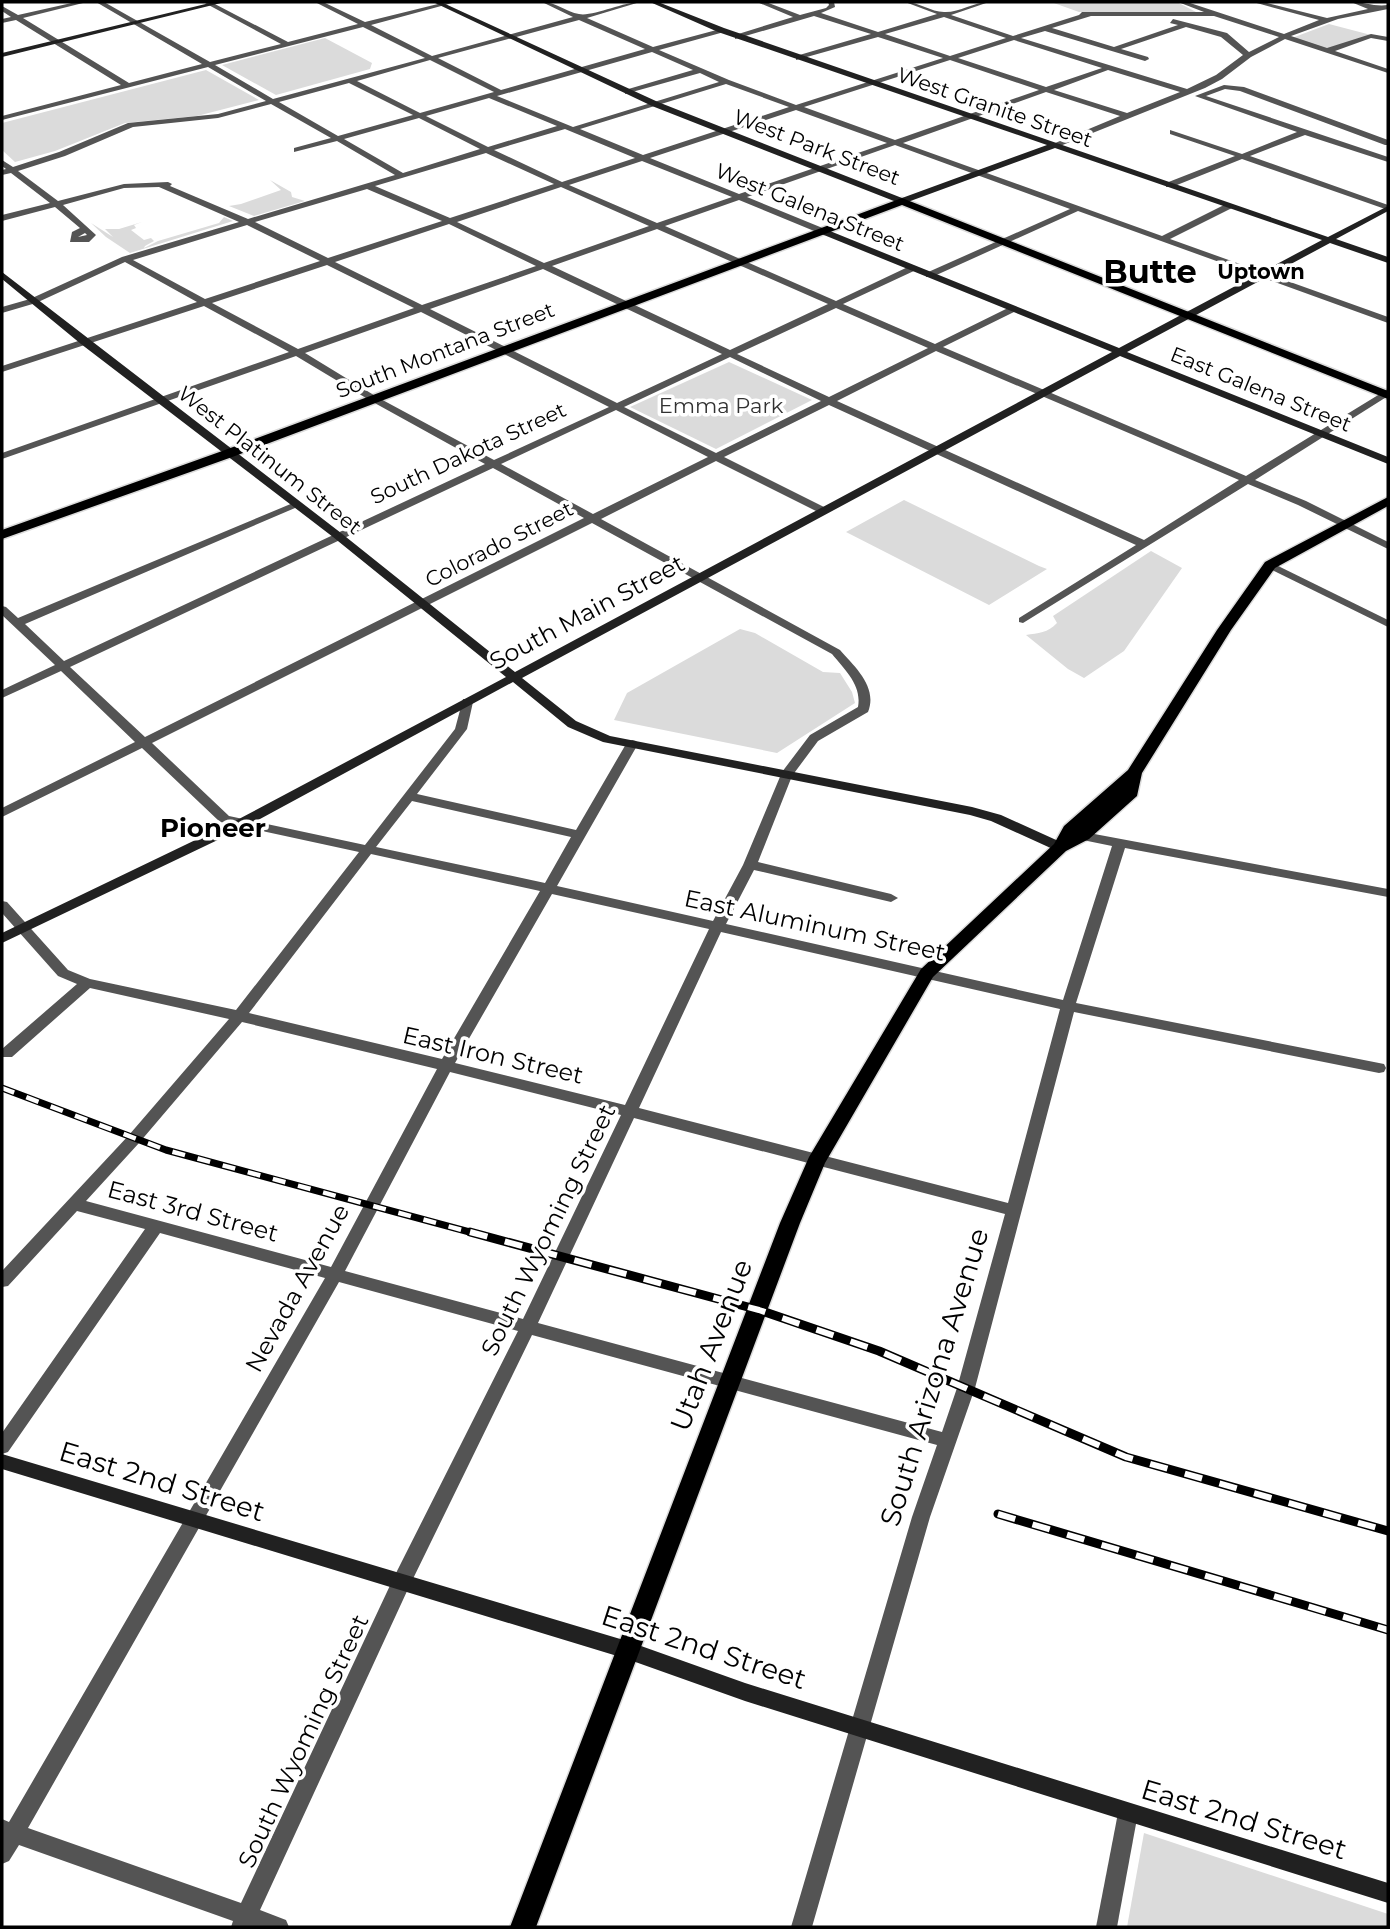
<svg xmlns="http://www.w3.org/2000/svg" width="1390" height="1929" viewBox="0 0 1390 1929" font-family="Montserrat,sans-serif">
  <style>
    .green { fill: #dbdbdb }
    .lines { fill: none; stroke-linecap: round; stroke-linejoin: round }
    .primary-casing { stroke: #dbdbdb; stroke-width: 3 }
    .street { fill: #545454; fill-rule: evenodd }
    .secondary { fill: #212121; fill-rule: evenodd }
    .primary { fill: #000; fill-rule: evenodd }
    .rail-far1-casing { stroke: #000; stroke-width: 7 }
    .rail-casing { stroke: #000; stroke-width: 9 }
    .rail-far1 { stroke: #fff; stroke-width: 4.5; stroke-dasharray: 13; stroke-linecap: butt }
    .rail { stroke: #fff; stroke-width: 6; stroke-dasharray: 18; stroke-linecap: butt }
    .labels { text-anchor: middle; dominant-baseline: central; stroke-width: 7; stroke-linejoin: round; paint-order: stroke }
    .far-street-label { font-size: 21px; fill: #000; stroke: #fff }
    .far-neighbourhood-label { font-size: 21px; font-weight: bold; fill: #000; stroke: #fff }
    .far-park-label { font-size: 21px; fill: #323232; stroke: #fff }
    .street-label { font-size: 24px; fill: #000; stroke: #fff }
    .neighbourhood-label { font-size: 26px; font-weight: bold; fill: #000; stroke: #fff }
    .near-street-label { font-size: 28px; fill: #000; stroke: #fff }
    .far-town-label { font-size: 32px; font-weight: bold; fill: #000; stroke: #fff }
  </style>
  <rect width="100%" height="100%" fill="#fff"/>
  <!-- green -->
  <g class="green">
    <path d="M 1051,2 L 1177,2 L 1196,12 L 1079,12 Z"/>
    <path d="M 1329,24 L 1371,35 L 1328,49 L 1292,38 Z"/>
    <path d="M 325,38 L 372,63 L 370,69 L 276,95 L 222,65 Z"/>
    <path d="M 206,70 L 259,100 L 197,116 L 125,123 L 55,151 L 15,162 L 2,150 L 2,123 Z"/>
    <path d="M 270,180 L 291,192 L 292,197 L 305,201 L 254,216 L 229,206 L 241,204 L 281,190 Z"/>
    <path d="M 224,217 L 233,221 L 130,253 L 106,237 L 91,223 L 113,237 L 105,229 L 119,229 L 142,222 L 134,225 L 136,228 L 131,230 L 144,240 L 151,238 L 154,241 L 145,246 L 144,248 L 158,241 L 219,223 Z"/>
    <path d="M 729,362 L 812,400 L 716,449 L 630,407 Z"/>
    <path d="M 904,500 L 1039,566 L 1047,569 L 989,605 L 846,532 Z"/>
    <path d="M 1151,551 L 1182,568 L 1124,651 L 1084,678 L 1068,669 L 1026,635 C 1038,633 1048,633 1057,623 L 1053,616 Z"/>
    <path d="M 740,629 L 755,633 L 823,672 L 840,673 L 852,692 L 855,703 L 777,753 L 614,720 L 627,693 Z"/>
    <path d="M 1144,1833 L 1388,1914 L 1388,1927 L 1127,1927 Z"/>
  </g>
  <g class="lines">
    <defs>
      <g id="primary">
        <path d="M 902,198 L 1388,391 L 1388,399 L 902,205 L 235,456 L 2,539 L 2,530 L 225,450 Z"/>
        <path d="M 1388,497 L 1388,506 L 1275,568 L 1231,630 L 1142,773 L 1137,796 L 1089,839 L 1066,851 L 933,977 L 825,1163 L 800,1223 L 536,1927 L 510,1927 L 780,1223 L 809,1157 L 921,969 L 1054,844 L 1064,826 L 1128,770 L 1217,630 L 1265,562 Z"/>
      </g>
    </defs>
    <!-- primary casing -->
    <use href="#primary" class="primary-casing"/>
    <!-- street -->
    <g class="street">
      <path d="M 76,2 L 87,2 L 23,18 L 129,83 L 202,64 L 96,2 L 104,2 L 210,62 L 281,44 L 203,2 L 211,2 L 288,42 L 358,24 L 315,2 L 323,2 L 365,22 L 446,2 L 456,2 L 371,25 L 432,56 L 573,17 L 542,2 C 556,2 566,12 579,14 C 592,17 623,2 640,2 L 587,18 L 653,47 L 724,28 L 724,32 L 659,50 L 729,80 L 796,105 L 943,58 L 878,37 L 796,60 L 796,56 L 871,34 L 814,16 L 735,39 L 735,35 L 793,17 L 757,2 L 766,2 L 800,15 L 826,8 L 829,5 L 828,2 L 834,2 L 835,7 L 821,13 L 878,32 L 937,14 L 905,2 C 919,2 931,12 944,12 C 958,13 974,2 989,2 L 951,15 L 1013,36 L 1079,15 L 1082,12 L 1204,12 L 1178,2 L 1187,2 L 1284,34 L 1319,20 L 1253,2 L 1263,2 L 1327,18 L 1368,9 L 1351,2 C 1364,2 1375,7 1388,5 L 1388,9 L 1338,19 L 1291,36 L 1327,48 L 1371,34 L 1388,37 L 1388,41 L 1371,38 L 1335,51 L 1388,69 L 1388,73 L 1285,39 L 1251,57 L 1222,79 L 1205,88 L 1055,148 L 1048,146 L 1120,116 L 1046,92 L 903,143 L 1162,236 L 1226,204 L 1232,204 L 1232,208 L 1170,239 L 1388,317 L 1388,323 L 1078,211 L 932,277 L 926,277 L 926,273 L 1070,209 L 895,145 L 747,197 L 825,229 L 825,233 L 819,233 L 739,200 L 665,226 L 836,301 L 910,266 L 916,266 L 916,270 L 843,304 L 935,344 L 1010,307 L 1016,307 L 1016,311 L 943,347 L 1246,476 L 1388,389 L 1388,396 L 1255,480 L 1306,501 L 1388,542 L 1388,549 L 1298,505 L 1248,484 L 1023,623 L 1019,622 L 1019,618 L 1136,545 L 829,405 L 724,457 L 828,509 L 828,513 L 820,513 L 716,461 L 601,519 L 840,650 C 855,667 878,687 868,712 L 818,741 L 792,776 L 758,862 L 891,894 L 898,898 L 891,902 L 754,870 L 726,924 L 1063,1000 L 1112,846 L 1068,837 L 1066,834 L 1068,831 L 1073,830 L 1388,889 L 1388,897 L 1125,848 L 1076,1003 L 1379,1063 L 1384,1064 L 1386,1068 L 1384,1072 L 1379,1073 L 1074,1012 L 975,1388 L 930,1517 L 812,1927 L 791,1927 L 912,1517 L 937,1445 L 532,1335 L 408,1589 L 260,1910 L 286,1920 L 289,1927 L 231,1927 L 233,1921 L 19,1845 L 9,1861 L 2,1864 L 2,1819 L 9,1822 L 325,1278 L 160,1233 L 8,1452 L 2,1454 L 2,1433 L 145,1229 L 77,1211 L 8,1286 L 2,1287 L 2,1271 L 129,1135 L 229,1019 L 90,988 L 12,1057 L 2,1057 L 2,1049 L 77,984 L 58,976 L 2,913 L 2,901 L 7,902 L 68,970 L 90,979 L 236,1010 L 359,852 L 220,822 L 142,748 L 2,817 L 2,808 L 135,742 L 61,671 L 2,698 L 2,690 L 55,665 L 2,615 L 2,606 L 6,607 L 18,618 L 293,503 L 297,502 L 302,505 L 25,624 L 64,661 L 485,464 L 371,401 L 296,356 L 2,459 L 2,453 L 289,352 L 204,306 L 2,372 L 2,366 L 197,302 L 125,262 L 36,303 L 2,313 L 2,307 L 30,299 L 122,257 L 239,222 L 159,187 L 124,188 L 63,205 L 96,235 L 89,242 L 70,242 L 72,232 L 80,228 L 55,207 L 2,221 L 2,215 L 50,203 L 11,173 L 2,175 L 2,170 L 6,169 L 2,166 L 2,160 L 13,167 L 59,152 L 128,123 L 218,114 L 266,101 L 208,67 L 2,120 L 2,116 L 121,85 L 16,20 L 2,23 L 2,19 L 11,17 L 2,11 L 2,6 L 18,15 ZM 1091,16 L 1214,16 L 1279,37 L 1249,52 L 1227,33 L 1173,19 L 1170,23 L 1178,25 L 1114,47 L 1052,28 ZM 944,17 L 1006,38 L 950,56 L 885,34 ZM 579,20 L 645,49 L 501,90 L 438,58 ZM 363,27 L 425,58 L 273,99 L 215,65 ZM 1186,27 L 1221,37 L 1243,55 L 1216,75 L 1187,89 L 1021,38 L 1045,31 L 1145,61 L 1149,59 L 1148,57 L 1121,49 ZM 1014,40 L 1102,68 L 1046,87 L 958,58 ZM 652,52 L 693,70 L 625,90 L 625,94 L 700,73 L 719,82 L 573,127 L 497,96 ZM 430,60 L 494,92 L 420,113 L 357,81 ZM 950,60 L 1039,90 L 895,140 L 804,107 ZM 1108,70 L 1180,92 L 1127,113 L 1054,90 ZM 349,83 L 413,115 L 338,136 L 279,102 ZM 726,84 L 789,107 L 643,155 L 580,129 ZM 489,98 L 557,126 L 488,147 L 426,116 ZM 271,104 L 331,138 L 294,148 L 294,152 L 337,141 L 395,175 L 248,219 L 170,186 L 172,184 L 168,182 L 124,184 L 58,201 L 18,171 L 65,156 L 133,127 L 218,118 ZM 796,110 L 887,143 L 739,194 L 650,158 ZM 419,118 L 480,149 L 403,173 L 344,139 ZM 565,129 L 635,158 L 562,182 L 494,150 ZM 486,153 L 554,184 L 450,218 L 375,186 ZM 642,161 L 732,197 L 657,223 L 569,185 ZM 561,187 L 649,226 L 544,263 L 457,222 ZM 367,189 L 442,221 L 328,258 L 255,222 ZM 449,224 L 536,266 L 422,305 L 335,262 ZM 247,225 L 320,261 L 205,299 L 133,260 ZM 657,229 L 828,304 L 730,350 L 552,266 ZM 85,233 L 87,235 L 78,237 ZM 327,265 L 414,308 L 298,349 L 212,303 ZM 543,269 L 722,354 L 617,403 L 430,309 ZM 836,308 L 928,348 L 829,397 L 737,354 ZM 421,312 L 609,407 L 494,460 L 377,397 L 305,353 ZM 936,351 L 1239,480 L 1144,540 L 837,401 ZM 730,357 L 821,401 L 716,453 L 624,407 ZM 616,410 L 708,457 L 593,514 L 501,464 ZM 493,468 L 584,518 L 145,737 L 70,667 ZM 592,523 L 832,654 C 845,670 862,685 858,707 L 810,735 L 782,772 L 743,865 L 713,921 L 557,886 L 638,744 L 636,741 L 632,740 L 626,744 L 576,830 L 417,794 L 467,729 L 473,702 L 471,699 L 463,699 L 455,729 L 365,845 L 229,816 L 152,743 ZM 412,801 L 571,837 L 545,883 L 376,847 ZM 371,854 L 540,891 L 442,1059 L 249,1013 ZM 552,894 L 709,929 L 625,1105 L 455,1063 ZM 721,932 L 1060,1009 L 1008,1203 L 639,1108 ZM 242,1022 L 437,1069 L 331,1267 L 86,1201 L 139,1143 ZM 450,1072 L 621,1115 L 523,1319 L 345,1271 ZM 634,1118 L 1005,1214 L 957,1388 L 942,1432 L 538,1323 ZM 339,1282 L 518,1331 L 394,1577 L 241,1903 L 28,1828 Z"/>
      <path d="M 1224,85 L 1244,87 L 1388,140 L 1388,145 L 1385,145 L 1240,91 L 1225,89 L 1206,96 L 1388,157 L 1388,162 L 1305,135 L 1250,156 L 1388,205 L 1388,210 L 1242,159 L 1172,187 L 1166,187 L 1166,183 L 1235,156 L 1170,134 L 1170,130 L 1242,154 L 1297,132 L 1195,96 Z"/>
      <path d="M 1270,562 L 1388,620 L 1388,627 L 1266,567 L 1266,563 Z"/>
      <path d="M 1128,1803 L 1135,1806 L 1138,1813 L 1117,1927 L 1096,1927 L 1118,1813 L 1121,1806 Z"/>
    </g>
    <!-- secondary -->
    <g class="secondary">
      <path d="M 214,2 L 225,2 L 2,57 L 2,53 Z"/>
      <path d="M 433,2 L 441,2 L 658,102 L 902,198 L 1047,145 L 718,32 L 650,2 L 658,2 L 724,28 L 1328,237 L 1388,206 L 1388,211 L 1336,239 L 1388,257 L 1388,263 L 1330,243 L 1127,352 L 1388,457 L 1388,464 L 1120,356 L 522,678 L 576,721 L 610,736 L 972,807 L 1001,815 L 1065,844 L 1067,847 L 1065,850 L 1055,850 L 991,821 L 970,815 L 603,742 L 568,727 L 513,682 L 247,826 L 2,943 L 2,933 L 237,820 L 506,677 L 333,537 L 81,344 L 2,279 L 2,272 L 341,533 L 515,672 L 1112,352 L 819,233 L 819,229 L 825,229 L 1119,348 L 1322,240 L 1055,148 L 905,203 L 899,203 L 652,106 Z"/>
      <path d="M 2,1454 L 627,1641 L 745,1683 L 1388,1883 L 1388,1903 L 745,1701 L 627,1659 L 2,1469 Z"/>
    </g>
    <!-- primary -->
    <use href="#primary" class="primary"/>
    <defs>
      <path id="rail-far1" d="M 2,1088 L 166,1150 L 477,1234"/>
      <g id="rail">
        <path d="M 470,1232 L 759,1310 L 879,1351 L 1126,1457 L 1388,1531"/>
        <path d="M 998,1514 L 1388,1630"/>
      </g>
    </defs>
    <!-- rail-far1 casing -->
    <use href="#rail-far1" class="rail-far1-casing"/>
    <!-- rail casing -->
    <use href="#rail" class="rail-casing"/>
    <!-- rail-far1 -->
    <use href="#rail-far1" class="rail-far1"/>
    <!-- rail -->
    <use href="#rail" class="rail"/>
  </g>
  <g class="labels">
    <!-- far-street labels -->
    <g class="far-street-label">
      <text transform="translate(995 107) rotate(19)">West Granite Street</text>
      <text transform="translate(817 147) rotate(21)">West Park Street</text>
      <text transform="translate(810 207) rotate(22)">West Galena Street</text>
      <text transform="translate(445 350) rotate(-21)">South Montana Street</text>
      <text transform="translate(1261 389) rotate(22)">East Galena Street</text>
      <text transform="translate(468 453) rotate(-25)">South Dakota Street</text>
      <text transform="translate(270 460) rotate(38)">West Platinum Street</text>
      <text transform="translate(499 544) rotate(-27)">Colorado Street</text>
    </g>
    <!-- far-neighbourhood labels -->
    <g class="far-neighbourhood-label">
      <text x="1261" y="271">Uptown</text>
    </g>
    <!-- far-park labels -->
    <g class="far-park-label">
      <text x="721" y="405">Emma Park</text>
    </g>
    <!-- street labels -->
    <g class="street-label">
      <text transform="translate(587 612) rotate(-28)">South Main Street</text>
      <text transform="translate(815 925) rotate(12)">East Aluminum Street</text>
      <text transform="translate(493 1055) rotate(13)">East Iron Street</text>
      <text transform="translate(193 1211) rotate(15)">East 3rd Street</text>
      <text transform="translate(548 1230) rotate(-64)">South Wyoming Street</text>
      <text transform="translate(297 1288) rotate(-61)">Nevada Avenue</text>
      <text transform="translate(303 1741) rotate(-65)">South Wyoming Street</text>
    </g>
    <!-- neighbourhood labels -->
    <g class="neighbourhood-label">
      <text x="213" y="828">Pioneer</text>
    </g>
    <!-- near-street labels -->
    <g class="near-street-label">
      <text transform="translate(711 1345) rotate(-69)">Utah Avenue</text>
      <text transform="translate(934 1377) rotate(-73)">South Arizona Avenue</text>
      <text transform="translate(162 1481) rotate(17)">East 2nd Street</text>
      <text transform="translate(704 1647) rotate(18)">East 2nd Street</text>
      <text transform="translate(1244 1819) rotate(17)">East 2nd Street</text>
    </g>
    <!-- far-town labels -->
    <g class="far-town-label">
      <text x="1150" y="271">Butte</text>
    </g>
  </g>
  <!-- border -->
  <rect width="1390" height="1929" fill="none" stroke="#000000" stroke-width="7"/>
</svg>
